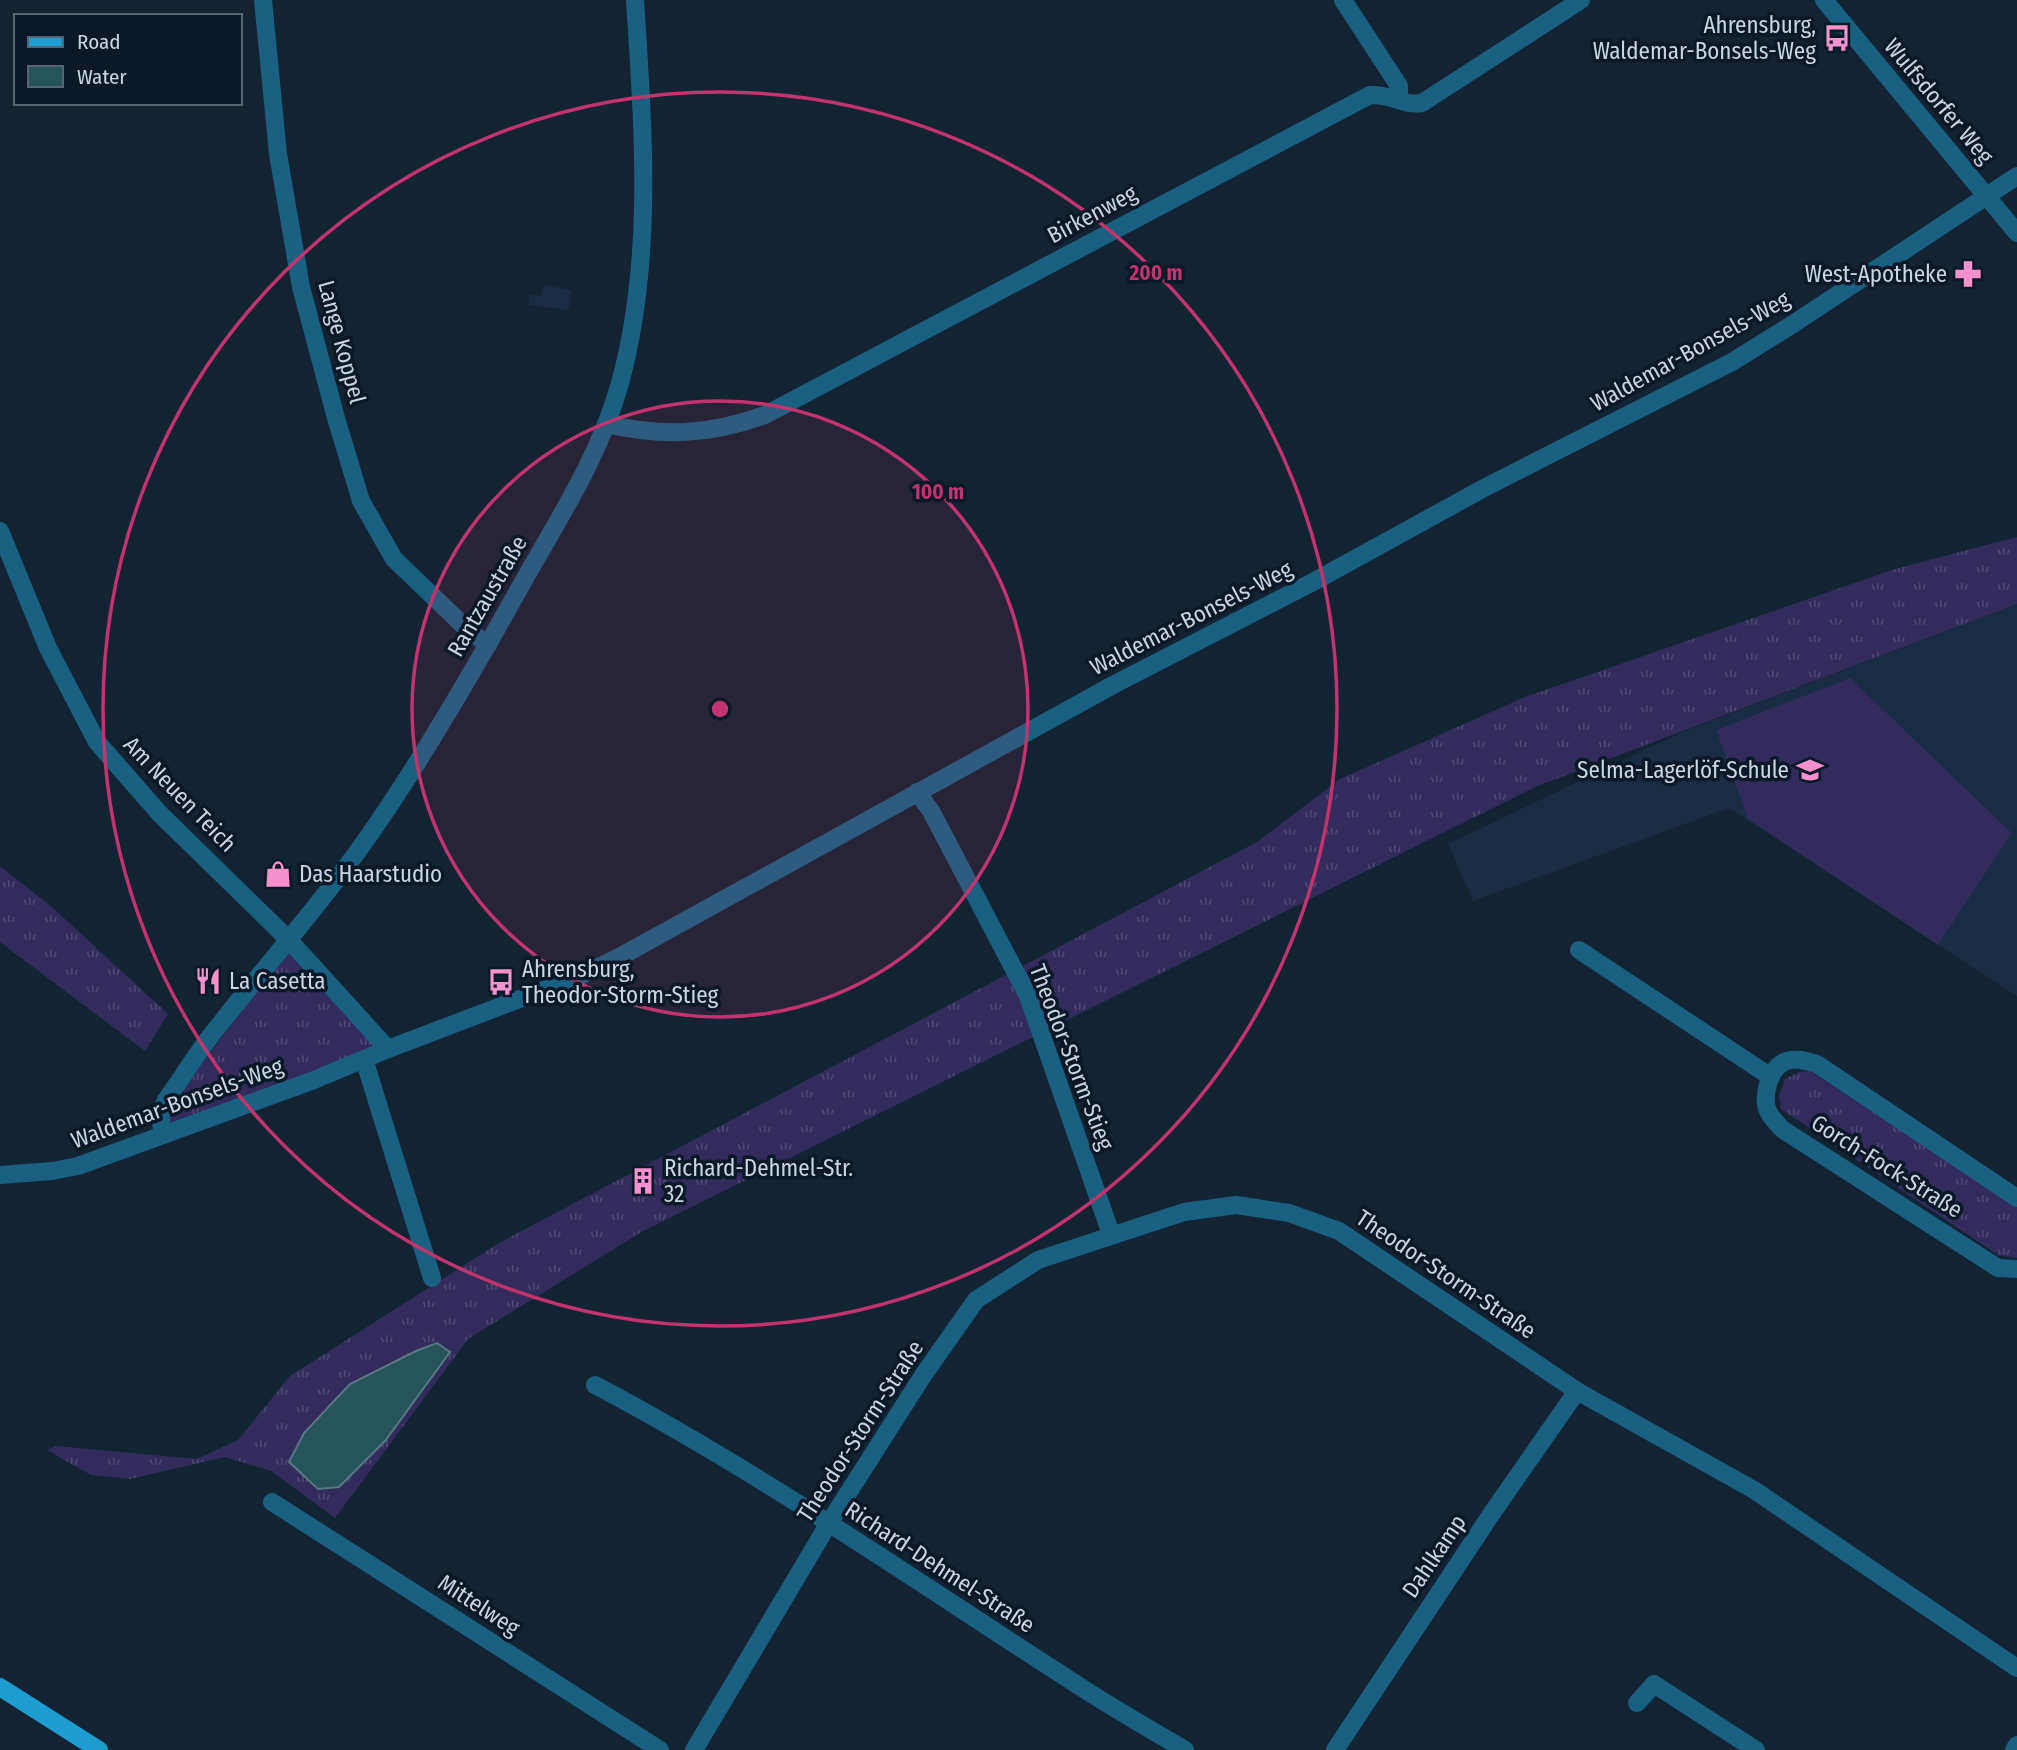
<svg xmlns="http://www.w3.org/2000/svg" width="2017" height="1750" viewBox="0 0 2017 1750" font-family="'Fira Sans Condensed',sans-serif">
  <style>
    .built { fill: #182c43 }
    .grass { fill: url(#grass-tufts) }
    .pitch { fill: #322b5b }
    .water { fill: #26535c; stroke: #587a84; stroke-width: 2 }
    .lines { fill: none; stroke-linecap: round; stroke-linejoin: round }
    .street { stroke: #1a6181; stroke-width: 18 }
    .primary { stroke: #1d9dd1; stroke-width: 18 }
    .ring { fill: none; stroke: #c3346f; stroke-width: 3.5 }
    .labels { text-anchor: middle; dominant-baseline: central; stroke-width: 7; stroke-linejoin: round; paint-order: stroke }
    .poi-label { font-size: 23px; fill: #cbd5e1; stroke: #09192a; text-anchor: start }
    .street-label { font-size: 23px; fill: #cbd5e1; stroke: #09192a }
    .centre { fill: #c3346f; stroke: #09192a; stroke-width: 3.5 }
    .ring-label { font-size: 21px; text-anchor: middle; font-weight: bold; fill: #c3346f; stroke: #09192a; stroke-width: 7; stroke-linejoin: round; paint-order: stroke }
  </style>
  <defs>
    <pattern id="grass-tufts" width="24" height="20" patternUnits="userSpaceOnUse" patternTransform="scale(1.75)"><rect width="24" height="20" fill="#322b5b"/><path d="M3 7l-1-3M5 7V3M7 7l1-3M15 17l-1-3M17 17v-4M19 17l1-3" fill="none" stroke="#4e4972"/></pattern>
  </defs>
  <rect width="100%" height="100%" fill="#122334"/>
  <!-- built -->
  <g class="built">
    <path d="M 543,285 L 572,290 L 569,310 L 528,305 L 530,294 L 541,296 Z"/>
    <path d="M 2017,604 L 2017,996 L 1729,808 L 1473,901 L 1448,844 L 1682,732 Z"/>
  </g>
  <!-- grass -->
  <g class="grass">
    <path d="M 2017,537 L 2017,604 L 1535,787 L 643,1231 L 468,1339 L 335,1518 L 271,1471 L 225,1457 L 130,1479 L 91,1475 L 47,1450 L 56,1446 L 197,1459 L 238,1440 L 290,1376 L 499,1243 L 1257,842 L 1340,779 L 1525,697 L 1895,569 Z"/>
    <path d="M 0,866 L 53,908 L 168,1014 L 145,1051 L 0,942 Z"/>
    <path d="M 287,951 L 374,1046 L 309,1076 L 169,1129 L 166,1111 Z"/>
    <path d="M 1810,1071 L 2017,1207 L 2017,1258 L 1998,1255 L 1781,1109 L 1779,1096 L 1785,1079 L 1799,1072 Z"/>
  </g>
  <!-- pitch -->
  <path class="pitch" d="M 1850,678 L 2012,833 L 1938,945 L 1748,819 L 1716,730 Z"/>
  <!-- water -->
  <path class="water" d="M 437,1343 L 450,1352 L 385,1441 L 339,1487 L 318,1489 L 289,1462 L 304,1433 L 350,1384 L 416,1351 Z"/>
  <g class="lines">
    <!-- street -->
    <g class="street">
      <path d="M 263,0 L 278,154 L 301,287 L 336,418 L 361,501 L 394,559 L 466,628 L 488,645"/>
      <path d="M 1343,0 L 1399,86 L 1399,99"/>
      <path d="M 1824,0 L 2017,233"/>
      <path d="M 606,424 C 663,437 709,435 765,415 L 1370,95 C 1393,94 1402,106 1422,103 L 1581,0"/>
      <path d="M 0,531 L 48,648 L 97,742 L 160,814 L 289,940 L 388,1049"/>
      <path d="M 917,792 L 931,811 L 1028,996 L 1111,1234"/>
      <path d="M 1579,950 L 1771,1077"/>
      <path d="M 364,1059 L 432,1278"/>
      <path d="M 163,1135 C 160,1121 160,1113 166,1100 C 184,1075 200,1048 220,1024 C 274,956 332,891 381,818 C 434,740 482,656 528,573 C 563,512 601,452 620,383 C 654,259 643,127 635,0"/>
      <path d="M 0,1175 L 52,1171 L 78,1166 L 314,1080 L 388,1049 L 580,976 L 623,955 L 1113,685 L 1313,582 L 1484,488 L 1732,362 L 1793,324 L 2017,176"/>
      <path d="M 2017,1198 L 1817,1064 C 1807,1061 1794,1057 1784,1062 C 1769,1069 1762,1097 1768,1111 C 1771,1118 1778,1124 1782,1129 L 1998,1268 L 2017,1269"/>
      <path d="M 595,1385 C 762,1473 917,1582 1076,1684 C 1111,1707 1148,1728 1185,1750"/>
      <path d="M 272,1502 L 660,1750"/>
      <path d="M 1637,1703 L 1654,1684 L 1756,1750"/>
      <path d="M 694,1750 L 829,1523 L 924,1374 L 976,1300 L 1038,1260 L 1184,1212 L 1236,1205 L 1289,1213 L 1339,1231 L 1577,1391 L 1754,1490 L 2017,1668"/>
      <path d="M 1335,1750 L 1492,1513 L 1577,1391"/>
      <path d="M 2014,1750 L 2017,1745"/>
    </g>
    <!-- primary -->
    <path class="primary" d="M 0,1687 L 99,1750"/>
  </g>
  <!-- distance rings -->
  <circle cx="720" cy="709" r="308" fill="#c3346f" fill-opacity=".12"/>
  <g class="ring">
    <circle cx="720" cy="709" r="308"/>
    <circle cx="720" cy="709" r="617"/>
  </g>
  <!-- icons -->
  <defs>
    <symbol id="bus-bare" viewBox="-9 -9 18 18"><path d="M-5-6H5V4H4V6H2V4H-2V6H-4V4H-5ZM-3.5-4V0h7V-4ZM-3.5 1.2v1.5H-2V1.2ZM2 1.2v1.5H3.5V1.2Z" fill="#f790ce" stroke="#09192a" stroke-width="2.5" paint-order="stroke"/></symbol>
    <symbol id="pharmacy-bare" viewBox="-9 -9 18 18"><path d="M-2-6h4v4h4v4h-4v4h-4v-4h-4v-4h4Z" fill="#f790ce" stroke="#09192a" stroke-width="2.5" paint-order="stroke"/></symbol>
    <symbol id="school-bare" viewBox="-9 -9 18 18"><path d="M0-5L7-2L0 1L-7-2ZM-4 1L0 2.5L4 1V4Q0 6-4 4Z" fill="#f790ce" stroke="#09192a" stroke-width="2.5" paint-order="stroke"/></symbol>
    <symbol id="shop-bare" viewBox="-9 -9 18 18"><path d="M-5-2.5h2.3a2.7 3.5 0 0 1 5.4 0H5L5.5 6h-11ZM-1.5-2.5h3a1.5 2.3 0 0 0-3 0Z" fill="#f790ce" stroke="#09192a" stroke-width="2.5" paint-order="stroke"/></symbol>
    <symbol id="restaurant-bare" viewBox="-9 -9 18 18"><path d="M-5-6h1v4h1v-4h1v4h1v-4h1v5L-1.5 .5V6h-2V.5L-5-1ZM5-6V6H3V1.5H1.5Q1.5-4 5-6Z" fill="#f790ce" stroke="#09192a" stroke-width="2.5" paint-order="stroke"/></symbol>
    <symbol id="building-bare" viewBox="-9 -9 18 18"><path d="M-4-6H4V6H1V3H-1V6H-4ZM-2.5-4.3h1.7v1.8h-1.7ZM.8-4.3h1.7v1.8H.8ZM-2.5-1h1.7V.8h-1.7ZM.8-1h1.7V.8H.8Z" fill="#f790ce" stroke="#09192a" stroke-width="2.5" paint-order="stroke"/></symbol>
  </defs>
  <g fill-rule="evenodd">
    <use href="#bus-bare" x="1818" y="19" width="38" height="38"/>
    <use href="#pharmacy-bare" x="1949" y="255" width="38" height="38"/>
    <use href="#school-bare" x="1791" y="751" width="38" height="38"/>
    <use href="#shop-bare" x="259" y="855" width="38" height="38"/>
    <use href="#restaurant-bare" x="189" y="962" width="38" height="38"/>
    <use href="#bus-bare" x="482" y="963" width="38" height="38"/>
    <use href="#building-bare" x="624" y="1162" width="38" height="38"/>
  </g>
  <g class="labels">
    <!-- poi labels -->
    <g class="poi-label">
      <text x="1816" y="25" text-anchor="end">Ahrensburg,<tspan x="1816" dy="26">Waldemar-Bonsels-Weg</tspan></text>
      <text x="1947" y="274" text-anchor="end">West-Apotheke</text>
      <text x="1789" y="770" text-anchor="end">Selma-Lagerlöf-Schule</text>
      <text x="299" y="874">Das Haarstudio</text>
      <text x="522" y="969">Ahrensburg,<tspan x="522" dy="26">Theodor-Storm-Stieg</tspan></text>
      <text x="229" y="981">La Casetta</text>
      <text x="664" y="1168">Richard-Dehmel-Str.<tspan x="664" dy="26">32</tspan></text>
    </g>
    <!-- street labels -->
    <g class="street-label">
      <text transform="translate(1939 101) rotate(50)">Wulfsdorfer Weg</text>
      <text transform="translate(1092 214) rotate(-28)">Birkenweg</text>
      <text transform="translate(342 342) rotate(75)">Lange Koppel</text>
      <text transform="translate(1690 351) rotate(-29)">Waldemar-Bonsels-Weg</text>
      <text transform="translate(487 596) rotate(-60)">Rantzaustraße</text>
      <text transform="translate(1191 618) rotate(-27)">Waldemar-Bonsels-Weg</text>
      <text transform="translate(180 794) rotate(46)">Am Neuen Teich</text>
      <text transform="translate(1072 1057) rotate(69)">Theodor-Storm-Stieg</text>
      <text transform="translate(177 1103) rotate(-20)">Waldemar-Bonsels-Weg</text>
      <text transform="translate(1887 1166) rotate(32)">Gorch-Fock-Straße</text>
      <text transform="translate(1446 1274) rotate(34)">Theodor-Storm-Straße</text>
      <text transform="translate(860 1431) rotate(-57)">Theodor-Storm-Straße</text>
      <text transform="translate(1434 1556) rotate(-56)">Dahlkamp</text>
      <text transform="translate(940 1567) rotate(33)">Richard-Dehmel-Straße</text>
      <text transform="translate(479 1605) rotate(33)">Mittelweg</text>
    </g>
  </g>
  <circle cx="720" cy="709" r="10" class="centre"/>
  <g class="ring-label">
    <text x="1156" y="280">200 m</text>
    <text x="938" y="499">100 m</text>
  </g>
  <!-- legend -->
  <rect x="14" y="14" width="228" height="91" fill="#09192a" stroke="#576473" stroke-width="2"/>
  <rect x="28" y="37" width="35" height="10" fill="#1d9dd1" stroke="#576473" stroke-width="2"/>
  <text x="77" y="49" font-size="21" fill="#cbd5e1">Road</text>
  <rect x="28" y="66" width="35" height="21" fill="#26535c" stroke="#576473" stroke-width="2"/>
  <text x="77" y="84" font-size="21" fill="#cbd5e1">Water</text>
</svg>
